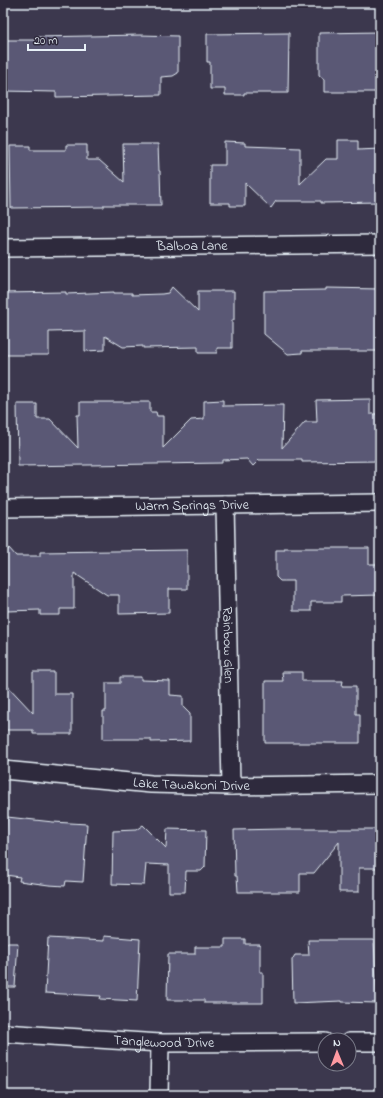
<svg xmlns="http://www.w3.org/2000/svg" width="383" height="1098" viewBox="0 0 383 1098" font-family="'Indie Flower',sans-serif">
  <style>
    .building { fill: #5a5875; stroke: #e8f1f8 }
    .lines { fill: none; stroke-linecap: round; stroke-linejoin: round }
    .minor-casing { stroke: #e8f1f8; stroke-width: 20 }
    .minor { stroke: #2f2a3d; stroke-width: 17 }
    .labels { text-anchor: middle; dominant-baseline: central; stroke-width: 4; stroke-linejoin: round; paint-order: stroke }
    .street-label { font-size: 14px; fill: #e8f1f8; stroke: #2f2a3d }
  </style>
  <rect width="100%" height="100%" fill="#3c384e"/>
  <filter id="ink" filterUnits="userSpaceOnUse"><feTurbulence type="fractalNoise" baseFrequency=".025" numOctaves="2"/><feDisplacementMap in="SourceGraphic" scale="8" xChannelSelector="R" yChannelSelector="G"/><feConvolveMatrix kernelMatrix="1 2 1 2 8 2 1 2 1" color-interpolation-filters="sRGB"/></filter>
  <g filter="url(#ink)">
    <!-- building -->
    <g class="building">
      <path d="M 380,32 L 380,92 L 324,92 L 324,79 L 319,75 L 319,33 Z"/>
      <path d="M 289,33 L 288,93 L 244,93 L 244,95 L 225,95 L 225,89 L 210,89 L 210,62 L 207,62 L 207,34 Z"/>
      <path d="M 140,35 L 178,36 L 178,73 L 173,76 L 161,77 L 161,95 L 56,97 L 56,92 L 3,91 L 3,40 L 37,40 L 37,37 Z"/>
      <path d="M 338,140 L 358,140 L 358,150 L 380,149 L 380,202 L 321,203 L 321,201 L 276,201 L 271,208 L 245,183 L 245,206 L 230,206 L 230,203 L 210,203 L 210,165 L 225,165 L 225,142 L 245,143 L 245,146 L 300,148 L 300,184 L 326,159 L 338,159 Z"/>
      <path d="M 123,144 L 158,144 L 159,171 L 160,171 L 161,205 L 104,205 L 104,207 L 11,208 L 10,146 L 30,146 L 30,150 L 66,150 L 66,145 L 87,145 L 87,160 L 99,160 L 124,182 Z"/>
      <path d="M 172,287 L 198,312 L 198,291 L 234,291 L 234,320 L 232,320 L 232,348 L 217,348 L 217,353 L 198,353 L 198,347 L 143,348 L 143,346 L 123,347 L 105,336 L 105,350 L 85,351 L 85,331 L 49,332 L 49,355 L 3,355 L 3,293 L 66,292 L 66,294 L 114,292 L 114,293 L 132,293 L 132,295 L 162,294 L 168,293 Z"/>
      <path d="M 326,288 L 380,289 L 380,351 L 302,351 L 302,353 L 288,354 L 264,334 L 264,291 L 326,290 Z"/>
      <path d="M 370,399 L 370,414 L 380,414 L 380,461 L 302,462 L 302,460 L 259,460 L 253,466 L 247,459 L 222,460 L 222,463 L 18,466 L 17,404 L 37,404 L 37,419 L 50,419 L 78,448 L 77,415 L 80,415 L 80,402 L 150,402 L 150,412 L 156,412 L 157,416 L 163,416 L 163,448 L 191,420 L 204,419 L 204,401 L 223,400 L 223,406 L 283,405 L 282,448 L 305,422 L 317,422 L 316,400 Z"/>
      <path d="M 9,548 L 16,556 L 40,556 L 40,552 L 187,550 L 187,589 L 169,589 L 169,613 L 119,614 L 119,595 L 107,595 L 74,573 L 74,609 L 60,609 L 60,615 L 40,615 L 40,610 L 6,611 L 5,594 L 3,594 L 3,558 Z"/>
      <path d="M 284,548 L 369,548 L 369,564 L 380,564 L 380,595 L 341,596 L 341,602 L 311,602 L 311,611 L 293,611 L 293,581 L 280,581 L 276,577 L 276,550 L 284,550 Z"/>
      <path d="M 33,672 L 54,672 L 54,694 L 72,694 L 72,734 L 33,734 L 33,730 L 3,730 L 3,681 L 33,713 Z"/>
      <path d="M 282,672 L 302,672 L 302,681 L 343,681 L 342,686 L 356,686 L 356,714 L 360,714 L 360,743 L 265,743 L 265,681 L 283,681 Z"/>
      <path d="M 120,677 L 141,677 L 141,680 L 170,681 L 170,695 L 183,696 L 183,707 L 190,714 L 190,741 L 151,742 L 151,739 L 103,739 L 103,711 L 106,711 L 106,683 L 120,683 Z"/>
      <path d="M 7,817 L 53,822 L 87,824 L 83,882 L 66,881 L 65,886 L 49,885 L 19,881 L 20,877 L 5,875 L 8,847 L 4,846 Z"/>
      <path d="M 143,825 L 166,848 L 167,829 L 206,830 L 205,867 L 201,871 L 186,871 L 185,892 L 169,892 L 169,865 L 146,864 L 144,885 L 112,884 L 113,831 L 136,830 Z"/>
      <path d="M 283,829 L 378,829 L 378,868 L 359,868 L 359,892 L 339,892 L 339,842 L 314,873 L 300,873 L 300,892 L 238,892 L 237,876 L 235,876 L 234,830 Z"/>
      <path d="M 104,936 L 140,939 L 137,1001 L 100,999 L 101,996 L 45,993 L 48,938 L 104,941 Z"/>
      <path d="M 225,939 L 245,939 L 245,944 L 260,944 L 260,972 L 263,972 L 263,1003 L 204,1003 L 204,1000 L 167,1000 L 168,954 L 195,954 L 195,947 L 225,947 Z"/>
      <path d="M 308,940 L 374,940 L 377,1003 L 342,1002 L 342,1001 L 293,1003 L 292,960 L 295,955 L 309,955 Z"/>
      <path d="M 7,943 L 18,943 L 15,987 L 3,987 L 3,948 Z"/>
    </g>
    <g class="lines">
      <defs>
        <g id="minor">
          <path id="s1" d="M 3,248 L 380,244"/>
          <path id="s2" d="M 225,505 L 231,786"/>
          <path id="s3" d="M 3,508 L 380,503"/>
          <path id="s4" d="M 3,770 L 151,784 L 231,786 L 380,784"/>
          <path id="s5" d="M 3,1033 L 160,1043 L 325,1042"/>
          <path d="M 349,1042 L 380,1042"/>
          <path d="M 159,1095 L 160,1043"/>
        </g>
      </defs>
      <!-- minor casing -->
      <use href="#minor" class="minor-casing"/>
      <!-- minor -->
      <use href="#minor" class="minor"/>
    </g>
  </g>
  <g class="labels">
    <!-- street labels -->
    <g class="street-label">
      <text stroke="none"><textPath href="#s1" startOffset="189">Balboa Lane</textPath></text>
      <text stroke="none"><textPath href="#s3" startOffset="189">Warm Springs Drive</textPath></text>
      <text stroke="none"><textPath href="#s2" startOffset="140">Rainbow Glen</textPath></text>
      <text stroke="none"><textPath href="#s4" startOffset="189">Lake Tawakoni Drive</textPath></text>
      <text stroke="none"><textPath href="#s5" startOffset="161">Tanglewood Drive</textPath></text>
    </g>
  </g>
  <!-- margin -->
  <rect width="383" height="1098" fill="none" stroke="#2f2a3d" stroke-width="16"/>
  <rect x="8" y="8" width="367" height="1082" fill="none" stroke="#e8f1f8" stroke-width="1.5" filter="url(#ink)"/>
  <!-- north arrow -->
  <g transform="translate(337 1052) rotate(359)"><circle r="19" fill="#2f2a3d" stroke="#797a88"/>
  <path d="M0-3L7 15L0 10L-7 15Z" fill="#ff9aa2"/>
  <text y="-6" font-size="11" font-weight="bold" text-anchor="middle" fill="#e8f1f8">N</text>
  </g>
  <!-- scale -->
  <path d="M28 44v6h57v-6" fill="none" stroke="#e8f1f8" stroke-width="2"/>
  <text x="34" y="44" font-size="12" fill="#e8f1f8" stroke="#2f2a3d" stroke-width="3" paint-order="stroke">20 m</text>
</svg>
